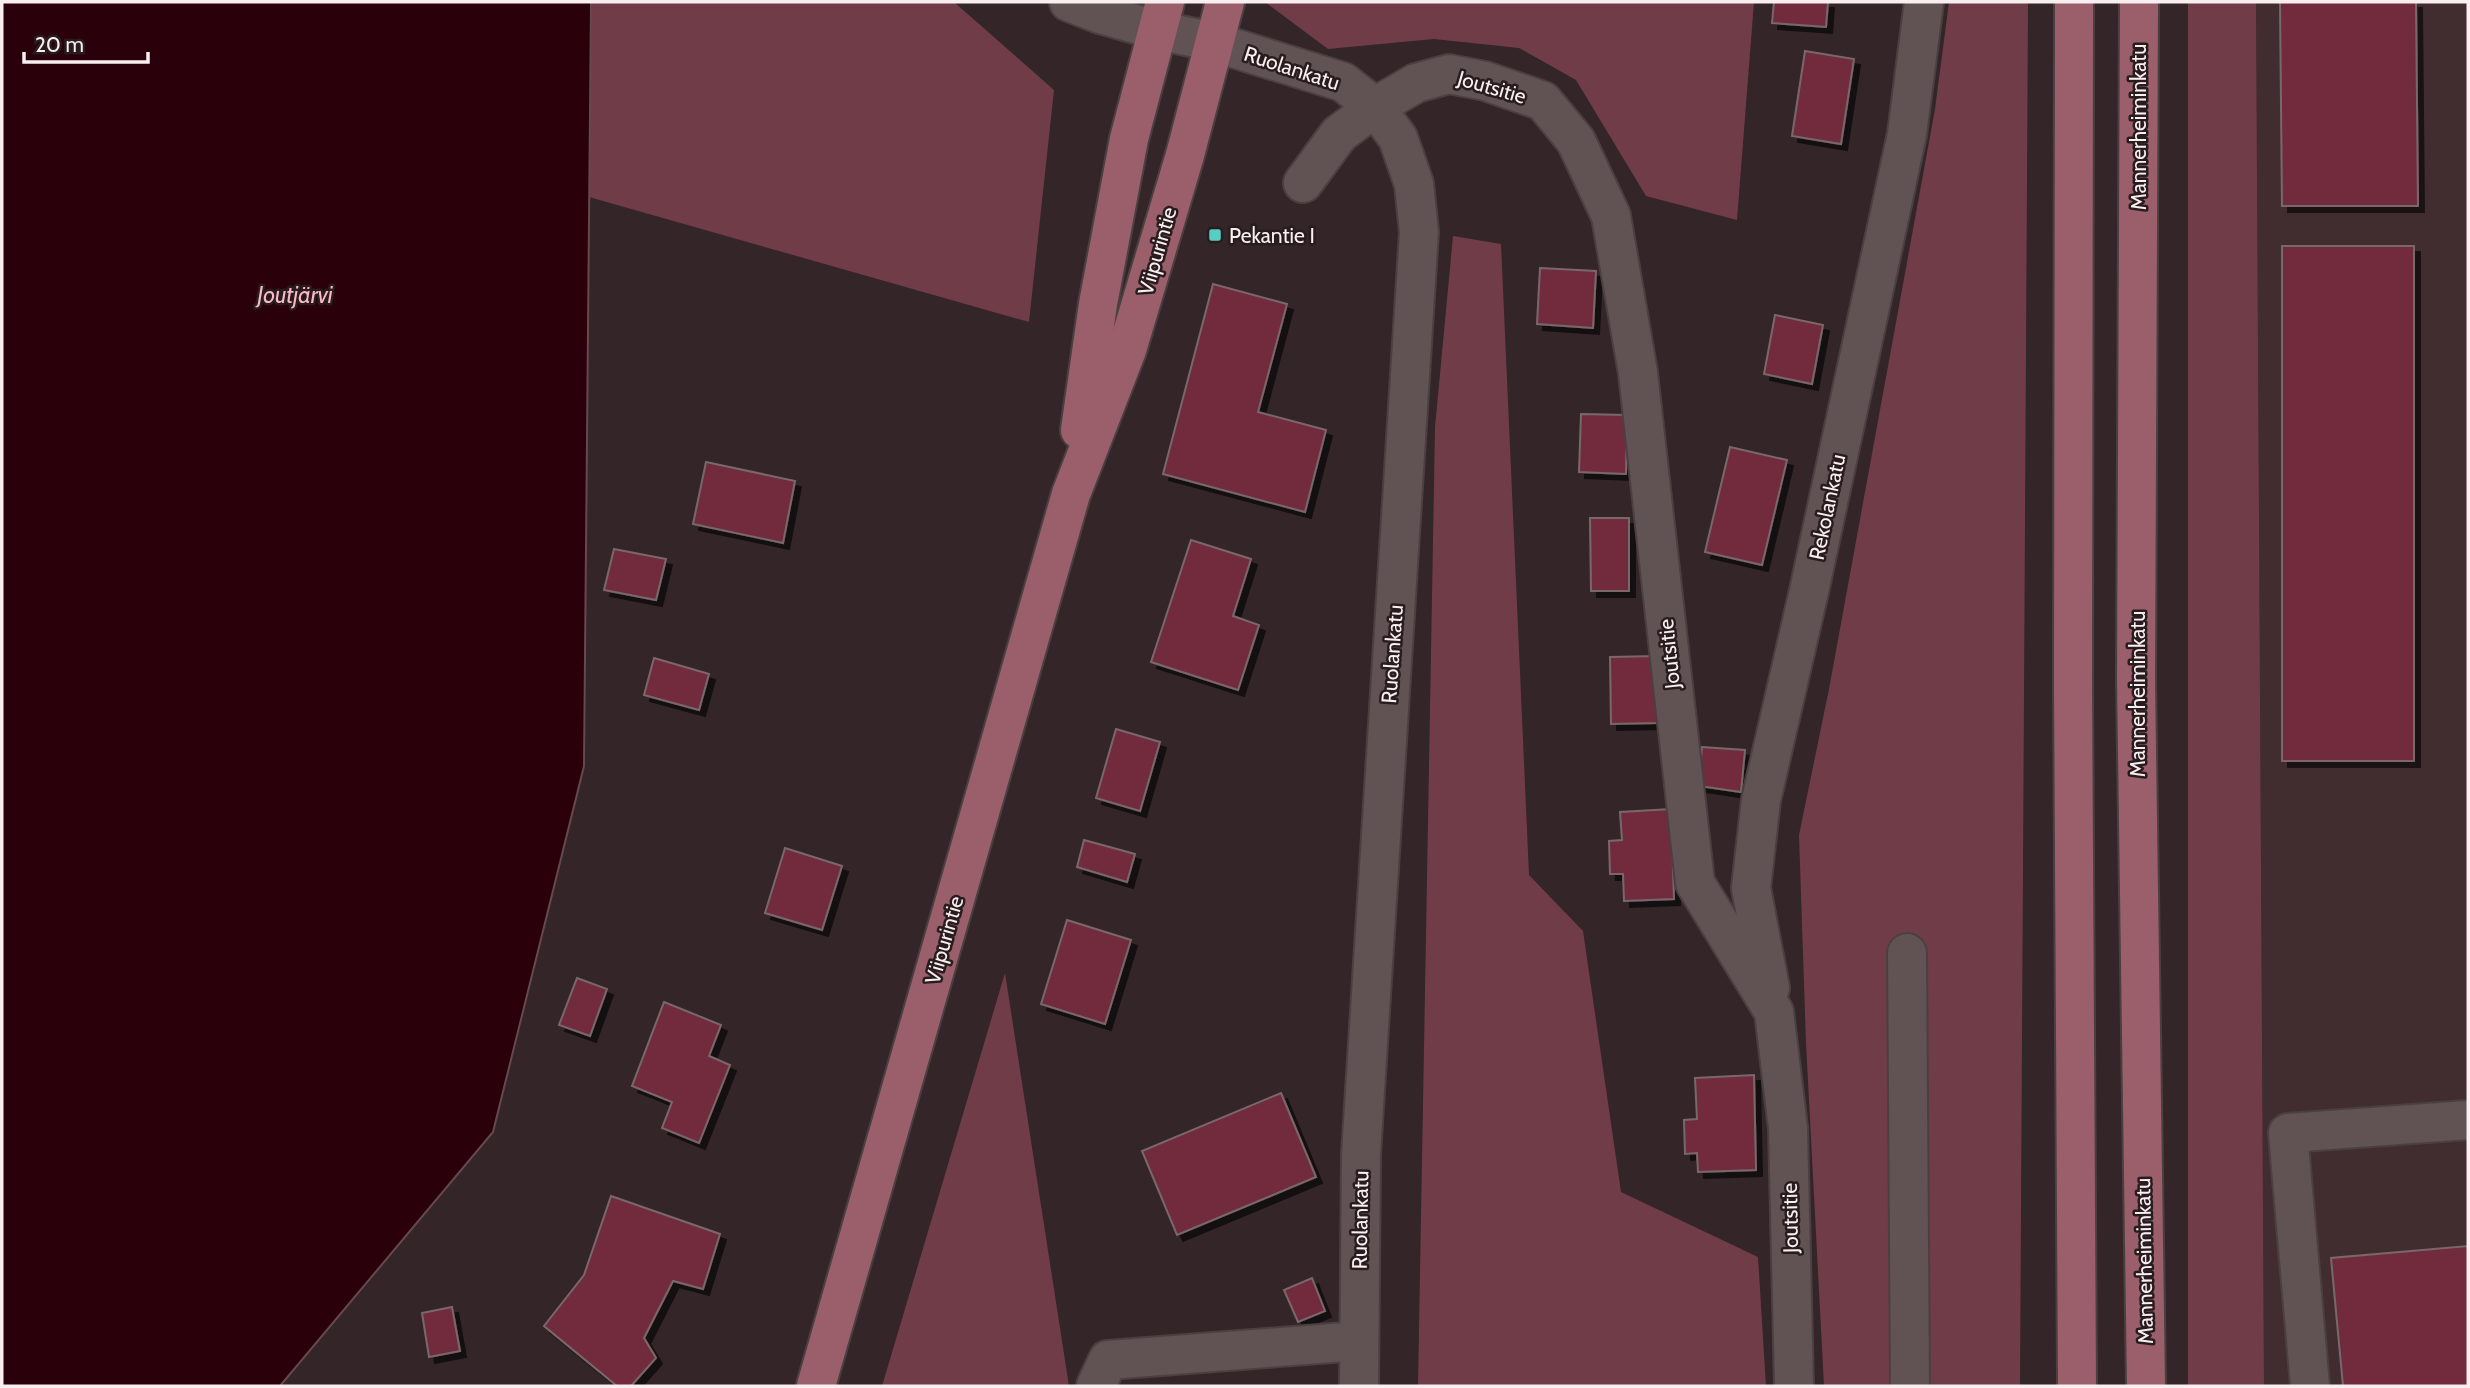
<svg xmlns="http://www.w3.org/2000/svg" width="2470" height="1388" viewBox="0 0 2470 1388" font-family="Cabin,sans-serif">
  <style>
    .built { fill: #412d30 }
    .green { fill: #703c48 }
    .water { fill: #2a000a; stroke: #68484f; stroke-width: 2 }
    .building { fill: #722a3d; stroke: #79686b; stroke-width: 2; filter: url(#shadow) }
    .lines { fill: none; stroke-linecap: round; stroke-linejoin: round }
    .minor-casing { stroke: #4b4041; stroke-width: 42 }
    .major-casing { stroke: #4b4041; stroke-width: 42 }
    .minor { stroke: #615254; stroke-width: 38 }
    .major { stroke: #9b5e6b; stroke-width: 38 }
    .poi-dot { fill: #56cec3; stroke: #291c1e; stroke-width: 2.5 }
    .labels { text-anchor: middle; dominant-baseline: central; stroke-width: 5; stroke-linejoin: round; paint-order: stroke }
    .street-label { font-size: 21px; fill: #f9eff0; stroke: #291c1e }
    .poi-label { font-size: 21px; fill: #f9eff0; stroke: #291c1e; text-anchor: start }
    .water-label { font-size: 23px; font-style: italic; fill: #fcb9c5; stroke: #291c1e }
  </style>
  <defs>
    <filter id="shadow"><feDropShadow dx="6" dy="6" stdDeviation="0" flood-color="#0009"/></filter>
  </defs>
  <rect width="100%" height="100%" fill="#332528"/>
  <!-- built -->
  <path class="built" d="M 2256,2 L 2468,2 L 2468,1386 L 2264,1386 Z"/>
  <!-- green -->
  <g class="green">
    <path d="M 591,2 L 954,2 L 1054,90 L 1029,322 L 589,197 Z"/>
    <path d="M 1265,2 L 1754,2 L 1737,220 L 1646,196 L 1576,80 L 1519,48 L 1434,39 L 1328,49 Z"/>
    <path d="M 1949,2 L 2028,2 L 2020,1386 L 1824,1386 L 1806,1043 L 1799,835 L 1829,689 L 1935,109 Z"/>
    <path d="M 2188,2 L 2256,2 L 2264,1386 L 2188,1386 Z"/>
    <path d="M 1453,236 L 1501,244 L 1529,875 L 1583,931 L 1621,1192 L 1758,1257 L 1766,1386 L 1418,1386 L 1435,427 Z"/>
    <path d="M 1005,973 L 1069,1386 L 882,1386 Z"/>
  </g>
  <!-- water -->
  <path class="water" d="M 2,2 L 591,2 L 584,766 L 493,1132 L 280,1386 L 2,1386 Z"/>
  <!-- building -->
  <g class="building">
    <path d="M 1774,2 L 1828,2 L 1826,27 L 1772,23 Z"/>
    <path d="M 2280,2 L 2416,2 L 2418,206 L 2282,206 Z"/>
    <path d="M 1805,51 L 1854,59 L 1841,144 L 1792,136 Z"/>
    <rect x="2282" y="246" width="132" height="515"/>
    <path d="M 1540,268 L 1596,271 L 1593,328 L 1537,324 Z"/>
    <path d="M 1213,284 L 1287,304 L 1258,412 L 1326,430 L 1305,512 L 1163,474 Z"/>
    <path d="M 1775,315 L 1823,325 L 1812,384 L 1764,374 Z"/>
    <path d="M 1581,414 L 1627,415 L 1626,474 L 1579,472 Z"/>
    <path d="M 1730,447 L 1787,460 L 1762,565 L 1705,552 Z"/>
    <path d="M 706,462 L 795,481 L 783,543 L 693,524 Z"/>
    <path d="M 1590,518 L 1629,518 L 1629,591 L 1591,591 Z"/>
    <path d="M 1191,540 L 1251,559 L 1233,616 L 1259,625 L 1238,690 L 1151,662 Z"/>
    <path d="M 614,549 L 666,559 L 656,600 L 604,590 Z"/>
    <path d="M 1656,656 L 1657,723 L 1611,724 L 1610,657 Z"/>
    <path d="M 654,658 L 709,674 L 699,710 L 644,695 Z"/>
    <path d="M 1116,729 L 1160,742 L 1140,811 L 1096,798 Z"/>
    <path d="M 1702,747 L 1745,750 L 1741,792 L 1699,786 Z"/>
    <path d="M 1671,809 L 1674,899 L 1624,901 L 1623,874 L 1610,874 L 1609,841 L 1622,840 L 1620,812 Z"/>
    <path d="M 1084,840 L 1135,854 L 1127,882 L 1077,867 Z"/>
    <path d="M 785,848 L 842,866 L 822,930 L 765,913 Z"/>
    <path d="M 1067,920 L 1131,940 L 1105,1024 L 1041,1004 Z"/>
    <path d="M 577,978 L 607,989 L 590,1036 L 559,1025 Z"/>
    <path d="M 664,1002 L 721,1025 L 709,1056 L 730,1065 L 699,1143 L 662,1128 L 672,1102 L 632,1086 Z"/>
    <path d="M 1754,1075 L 1756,1170 L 1698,1172 L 1697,1153 L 1685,1154 L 1684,1120 L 1697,1119 L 1695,1078 Z"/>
    <path d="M 1281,1093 L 1316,1177 L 1177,1235 L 1142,1151 Z"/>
    <path d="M 611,1196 L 720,1234 L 703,1289 L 673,1281 L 644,1338 L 656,1358 L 631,1386 L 617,1386 L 544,1326 L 584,1275 Z"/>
    <path d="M 2468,1246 L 2468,1386 L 2343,1386 L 2331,1258 Z"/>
    <path d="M 1312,1278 L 1325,1311 L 1298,1322 L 1284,1290 Z"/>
    <path d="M 452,1307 L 460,1351 L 429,1357 L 422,1313 Z"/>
  </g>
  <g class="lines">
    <defs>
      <g id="minor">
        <path d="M 1069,2 L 1100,14 L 1157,30 L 1214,42 L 1343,82 L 1375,107 L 1398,138 L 1414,184 L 1419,232 L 1361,1154 L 1359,1386"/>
        <path d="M 1303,183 L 1339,134 L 1375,107 L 1416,83 L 1449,74 L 1485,81 L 1543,101 L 1576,141 L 1611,216 L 1638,373 L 1695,883 L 1774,1012 L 1788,1128 L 1794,1386"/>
        <path d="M 1907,953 L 1910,1386"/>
        <path d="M 1770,988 L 1751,888 L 1761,800 L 1809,591 L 1907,134 L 1924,2"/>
        <path d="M 1096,1386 L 1108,1360 L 1359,1341"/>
        <path d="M 2310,1386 L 2288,1133 L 2468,1120"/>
      </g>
      <g id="major">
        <path d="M 2074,2 L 2073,682 L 2077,1386"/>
        <path d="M 2139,2 L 2136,680 L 2146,1386"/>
        <path d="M 1080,430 L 1098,304 L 1129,139 L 1165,2"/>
        <path d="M 816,1386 L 1071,494 L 1127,350 L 1185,155 L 1225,2"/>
      </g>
    </defs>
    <!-- minor casing -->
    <use href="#minor" class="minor-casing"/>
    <!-- major casing -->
    <use href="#major" class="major-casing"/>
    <!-- minor -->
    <use href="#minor" class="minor"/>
    <!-- major -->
    <use href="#major" class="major"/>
  </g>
  <!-- markers -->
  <rect class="poi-dot" x="1208" y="228" width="14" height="14" rx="3.5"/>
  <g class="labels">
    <!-- street labels -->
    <g class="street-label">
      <text transform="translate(1292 68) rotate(18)">Ruolankatu</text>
      <text transform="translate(1492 87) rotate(16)">Joutsitie</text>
      <text transform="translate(2138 127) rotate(-90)">Mannerheiminkatu</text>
      <text transform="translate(1157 251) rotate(-74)">Viipurintie</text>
      <text transform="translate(1827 507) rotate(-78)">Rekolankatu</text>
      <text transform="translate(1392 654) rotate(-86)">Ruolankatu</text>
      <text transform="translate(1669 654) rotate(-96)">Joutsitie</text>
      <text transform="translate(2137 694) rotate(-90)">Mannerheiminkatu</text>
      <text transform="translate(944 940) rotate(-74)">Viipurintie</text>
      <text transform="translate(1790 1218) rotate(-91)">Joutsitie</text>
      <text transform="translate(1360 1220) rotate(-89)">Ruolankatu</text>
      <text transform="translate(2144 1261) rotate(-91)">Mannerheiminkatu</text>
    </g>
    <!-- poi labels -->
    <g class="poi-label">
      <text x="1229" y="235">Pekantie I</text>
    </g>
    <!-- water labels -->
    <g class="water-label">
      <text x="295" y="295">Joutjärvi</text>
    </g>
  </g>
  <!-- border -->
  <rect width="2470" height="1388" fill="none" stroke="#f9eff0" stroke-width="7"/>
  <!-- scale -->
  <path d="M24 52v10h124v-10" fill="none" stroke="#f9eff0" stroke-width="3.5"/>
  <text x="35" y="52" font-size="21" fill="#f9eff0" stroke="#291c1e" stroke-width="5" paint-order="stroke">20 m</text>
</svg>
